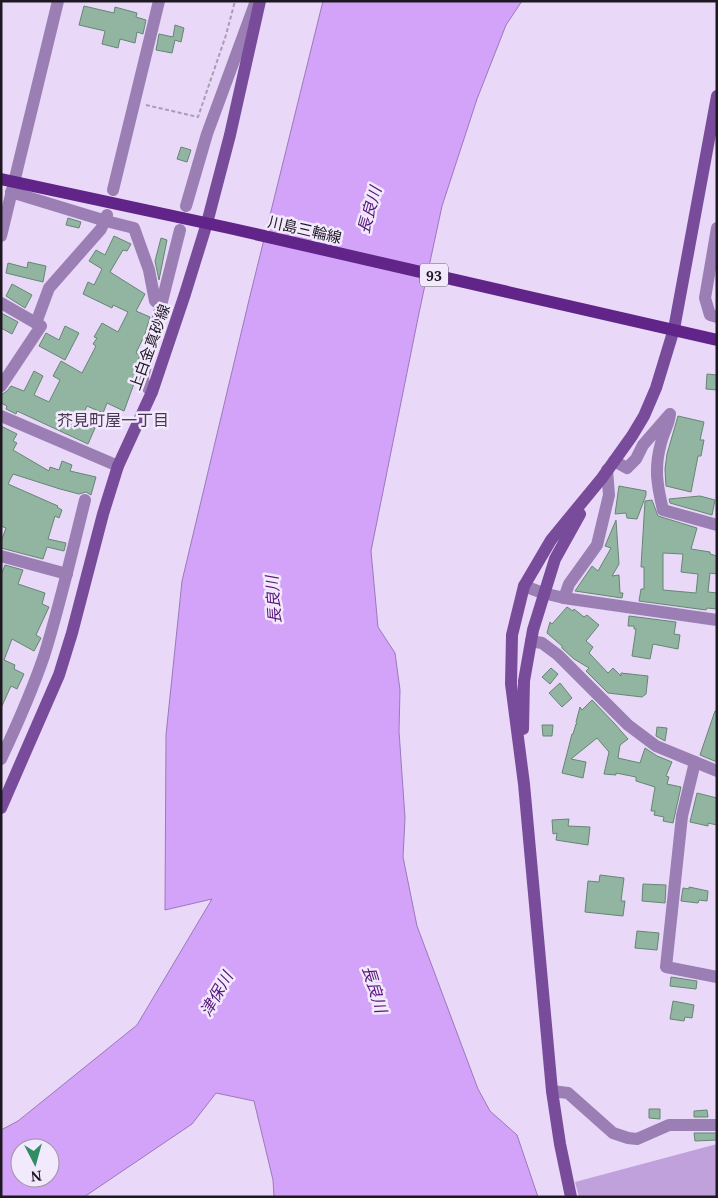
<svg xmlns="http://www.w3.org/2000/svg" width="718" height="1198" viewBox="0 0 718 1198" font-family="'Noto Serif','Noto Sans JP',serif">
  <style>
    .green { fill: #c1a1dc }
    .water { fill: #d2a3f9; stroke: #9c79b9; fill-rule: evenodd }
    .building { fill: #92b5a1; stroke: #658674; fill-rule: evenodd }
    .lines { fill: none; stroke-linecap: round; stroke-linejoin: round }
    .path { stroke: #a99cb5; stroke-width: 2; stroke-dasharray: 4 2.5; stroke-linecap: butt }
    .street { stroke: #9b7eb3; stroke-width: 12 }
    .secondary { stroke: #794c9b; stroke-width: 12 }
    .primary { stroke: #612488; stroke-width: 12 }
    .labels { text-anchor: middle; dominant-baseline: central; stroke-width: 5; stroke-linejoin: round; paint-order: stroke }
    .shield { fill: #f3e9fc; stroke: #5e5764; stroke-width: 1 }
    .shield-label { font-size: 14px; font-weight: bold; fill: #1e1823 }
    .street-label { font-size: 15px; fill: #1e1823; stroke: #f3e9fc }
    .water-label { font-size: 16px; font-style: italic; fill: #55157a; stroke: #f3e9fc }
    .neighbourhood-label { font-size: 16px; fill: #463852; stroke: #f3e9fc }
  </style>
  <rect width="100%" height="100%" fill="#e9d8f8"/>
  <!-- green -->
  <path class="green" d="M 717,1144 L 717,1197 L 579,1197 L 575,1182 Z"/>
  <!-- water -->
  <path class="water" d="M 323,1 L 522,1 L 506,25 L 477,99 L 442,206 L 419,313 L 371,551 L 378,627 L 395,653 L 400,690 L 399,731 L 405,818 L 403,857 L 417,926 L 478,1089 L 490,1111 L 517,1135 L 538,1197 L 274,1197 L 273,1180 L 254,1101 L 216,1093 L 192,1124 L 84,1197 L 1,1197 L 1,1130 L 18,1121 L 137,1025 L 212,899 L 165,910 L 166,735 L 182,581 L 249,300 ZM 20,1148 L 50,1148 L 50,1178 L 20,1178 Z"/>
  <!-- building -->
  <g class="building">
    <path d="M 84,6 L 114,13 L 115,7 L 137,13 L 136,17 L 146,20 L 143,34 L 137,32 L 135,43 L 120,39 L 118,48 L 102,44 L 105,31 L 79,25 Z"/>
    <path d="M 175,25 L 184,28 L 181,42 L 175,40 L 172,53 L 156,50 L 159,34 L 173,37 Z"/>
    <path d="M 181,147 L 191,150 L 187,162 L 177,159 Z"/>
    <path d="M 68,218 L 81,222 L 79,228 L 66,225 Z"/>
    <path d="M 114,236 L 131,244 L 127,251 L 123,250 L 110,272 L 145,294 L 136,311 L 150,317 L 145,334 L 136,353 L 140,355 L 134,372 L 136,372 L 135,381 L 124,411 L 107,403 L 103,413 L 87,406 L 80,421 L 95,428 L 88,444 L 17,411 L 16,414 L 6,409 L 7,406 L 1,403 L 1,395 L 7,391 L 11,386 L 24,391 L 34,371 L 43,376 L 34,395 L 49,402 L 60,380 L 53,376 L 61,361 L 82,373 L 96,346 L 93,344 L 97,338 L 94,337 L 102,323 L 118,332 L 128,312 L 113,305 L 112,308 L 83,294 L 88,282 L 94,285 L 102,269 L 89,261 L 96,250 L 105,255 Z"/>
    <path d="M 161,238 L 167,240 L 159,280 L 155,261 Z"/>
    <path d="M 28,262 L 46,266 L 43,282 L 6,273 L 8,263 L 27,268 Z"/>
    <path d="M 12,284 L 32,295 L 25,308 L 6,296 Z"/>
    <path d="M 1,313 L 18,322 L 12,334 L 1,328 Z"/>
    <path d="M 65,326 L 79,333 L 65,360 L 39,346 L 46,333 L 59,340 Z"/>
    <path d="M 707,374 L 717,375 L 717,390 L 706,389 Z"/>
    <path d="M 678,416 L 704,422 L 700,440 L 704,440 L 701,456 L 698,456 L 691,492 L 666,486 L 665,469 L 667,454 Z"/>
    <path d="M 1,426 L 17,434 L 13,441 L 17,443 L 13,450 L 49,471 L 50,467 L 59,470 L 62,461 L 72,465 L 70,471 L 96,477 L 91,495 L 86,492 L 79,494 L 60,489 L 13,474 L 8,484 L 58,506 L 57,507 L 62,510 L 59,518 L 55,516 L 48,539 L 66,543 L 64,551 L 47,547 L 43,559 L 1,548 L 1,542 L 6,528 L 1,526 Z"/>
    <path d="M 619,486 L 646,491 L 646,495 L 637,519 L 627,518 L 626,513 L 615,514 Z"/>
    <path d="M 700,496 L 715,500 L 712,515 L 670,503 L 669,499 Z"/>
    <path d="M 652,500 L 658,516 L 697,528 L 691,549 L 710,552 L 710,554 L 717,556 L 717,574 L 710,573 L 708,592 L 717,593 L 717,609 L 707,608 L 706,610 L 639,601 L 641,589 L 644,589 L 644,567 L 641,567 L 645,501 ZM 663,553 L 683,554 L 681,572 L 698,574 L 696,593 L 663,590 Z"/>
    <path d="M 616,520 L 619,564 L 612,576 L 619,575 L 620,593 L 623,593 L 622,598 L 575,591 L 592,566 L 598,571 L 611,548 L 605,546 Z"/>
    <path d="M 5,565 L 23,570 L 18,584 L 45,593 L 42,604 L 49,607 L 36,635 L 41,638 L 34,651 L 12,639 L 4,660 L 15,665 L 14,669 L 24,674 L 17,689 L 11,686 L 1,708 L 1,575 Z"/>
    <path d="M 567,607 L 573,611 L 574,609 L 584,617 L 587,615 L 599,625 L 586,641 L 593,647 L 589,653 L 608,673 L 613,668 L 621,676 L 621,673 L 648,676 L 646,694 L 642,697 L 608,693 L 586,671 L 589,668 L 574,659 L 562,648 L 562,646 L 547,633 L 550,622 L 552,624 Z"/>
    <path d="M 629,616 L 676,622 L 674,634 L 680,635 L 678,649 L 653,644 L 650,659 L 632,656 L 636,629 L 634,629 L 634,626 L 628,626 Z"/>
    <path d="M 551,668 L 558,674 L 550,684 L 542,677 Z"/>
    <path d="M 560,683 L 572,698 L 562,707 L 549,693 Z"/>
    <path d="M 592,700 L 614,723 L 628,739 L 620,745 L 618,758 L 640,763 L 645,748 L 657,756 L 672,762 L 666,776 L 669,777 L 667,784 L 681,787 L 673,823 L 663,821 L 664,817 L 654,815 L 655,811 L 651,811 L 655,787 L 636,781 L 636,777 L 616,773 L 616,775 L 604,774 L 609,752 L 597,738 L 571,759 L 586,762 L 583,778 L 562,773 L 572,734 L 573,734 L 576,724 L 577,724 L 576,722 L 580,707 L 582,710 Z"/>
    <path d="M 715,711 L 717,711 L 717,762 L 700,755 Z"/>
    <path d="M 542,725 L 553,725 L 552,736 L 543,736 Z"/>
    <path d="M 657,727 L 667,728 L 665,741 L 656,736 Z"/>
    <path d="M 697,793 L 717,798 L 717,825 L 708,823 L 708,826 L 690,822 Z"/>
    <path d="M 569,819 L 568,826 L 590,827 L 588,845 L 556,840 L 557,833 L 553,834 L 552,820 Z"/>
    <path d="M 600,875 L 624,878 L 621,901 L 625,901 L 623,916 L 585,912 L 588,881 L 599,882 Z"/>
    <path d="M 643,884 L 666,885 L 665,903 L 642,901 Z"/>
    <path d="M 689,887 L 708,891 L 707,901 L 699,900 L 698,903 L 681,901 L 683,888 L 689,889 Z"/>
    <path d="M 637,931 L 659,933 L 657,950 L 635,948 Z"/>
    <path d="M 671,977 L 697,981 L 696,989 L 670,986 Z"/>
    <path d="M 673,1001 L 694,1005 L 692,1018 L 685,1017 L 684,1021 L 670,1019 Z"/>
    <path d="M 649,1109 L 660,1109 L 660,1119 L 649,1118 Z"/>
    <path d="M 707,1110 L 708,1117 L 694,1117 L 694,1111 Z"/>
    <path d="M 694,1133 L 717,1133 L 717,1140 L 695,1141 Z"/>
  </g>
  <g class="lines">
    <!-- path -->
    <path class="path" d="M 146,105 L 198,117 L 226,35 L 235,1"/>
    <!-- street -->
    <g class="street">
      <path d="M 113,190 L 159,1"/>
      <path d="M 11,192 L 106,221 L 134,228 L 149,270 L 155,301 L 161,305"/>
      <path d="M 186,206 L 207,134 L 256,1"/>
      <path d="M 717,228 L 705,298 L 710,315 L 717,317"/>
      <path d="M 1,236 L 58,1"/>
      <path d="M 1,303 L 41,326 L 1,386"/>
      <path d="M 36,323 L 49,288 L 101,229 L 107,215"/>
      <path d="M 152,392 L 144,384 L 143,377 L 180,230"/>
      <path d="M 1,416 L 118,466"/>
      <path d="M 614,461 L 627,468 L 636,459 L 643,445 L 670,414 C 669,425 663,433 661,443 C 654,468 657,485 663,510 L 717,525"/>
      <path d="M 1,556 L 67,574"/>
      <path d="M 524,586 L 543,593 L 564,598 L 717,620"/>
      <path d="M 564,598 L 569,584 L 597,545 L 609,495 L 607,470"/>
      <path d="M 531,641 L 542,643 L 558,655 L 628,725 L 656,746 L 717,771"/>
      <path d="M 1,759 C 17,725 32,691 44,656 C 60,605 72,552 85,500"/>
      <path d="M 695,762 L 682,816 L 666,967 L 717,977"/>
      <path d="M 552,1091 L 568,1093 L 613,1133 L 628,1138 L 637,1139 L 669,1125 L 717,1125"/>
    </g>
    <!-- secondary -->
    <g class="secondary">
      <path d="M 523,729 L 524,681 L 533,630 L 555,559 L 580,514"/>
      <path d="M 1,808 L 59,675 L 72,633 L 103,514 L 118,466 L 152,392 L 185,294 L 207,223 L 230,135 L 260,1"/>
      <path d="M 571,1197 L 560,1144 L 552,1091 L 524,784 L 511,684 L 512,635 L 524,586 L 551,540 L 602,478 L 632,436 L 644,416 L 656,388 L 674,329 L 717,96"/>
    </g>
    <!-- primary -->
    <path class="primary" d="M 1,179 L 229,228 L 717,340"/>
  </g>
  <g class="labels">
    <!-- shield labels -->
    <rect class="shield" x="420" y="263.5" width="28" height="23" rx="4"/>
    <g class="shield-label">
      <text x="434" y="275">93</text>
    </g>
    <!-- street labels -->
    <g class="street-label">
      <text transform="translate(305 229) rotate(13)">川島三輪線</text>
      <text transform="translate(149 347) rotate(-70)">上白金真砂線</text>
    </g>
    <!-- water labels -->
    <g class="water-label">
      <text transform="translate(369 210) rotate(-74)">長良川</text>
      <text transform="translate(273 600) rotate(-94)">長良川</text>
      <text transform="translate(375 989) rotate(73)">長良川</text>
      <text transform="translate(216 994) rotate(-60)">津保川</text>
    </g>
    <!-- neighbourhood labels -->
    <g class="neighbourhood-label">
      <text x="113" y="420">芥見町屋一丁目</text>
    </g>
  </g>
  <!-- border -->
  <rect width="718" height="1198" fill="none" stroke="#1e1823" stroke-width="5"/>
  <!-- north arrow -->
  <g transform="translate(35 1163) rotate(174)"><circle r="24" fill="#f3e9fc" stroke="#9e95a5"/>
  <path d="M0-4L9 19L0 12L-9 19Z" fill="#308c63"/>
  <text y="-8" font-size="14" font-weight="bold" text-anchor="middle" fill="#1e1823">N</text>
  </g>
</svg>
